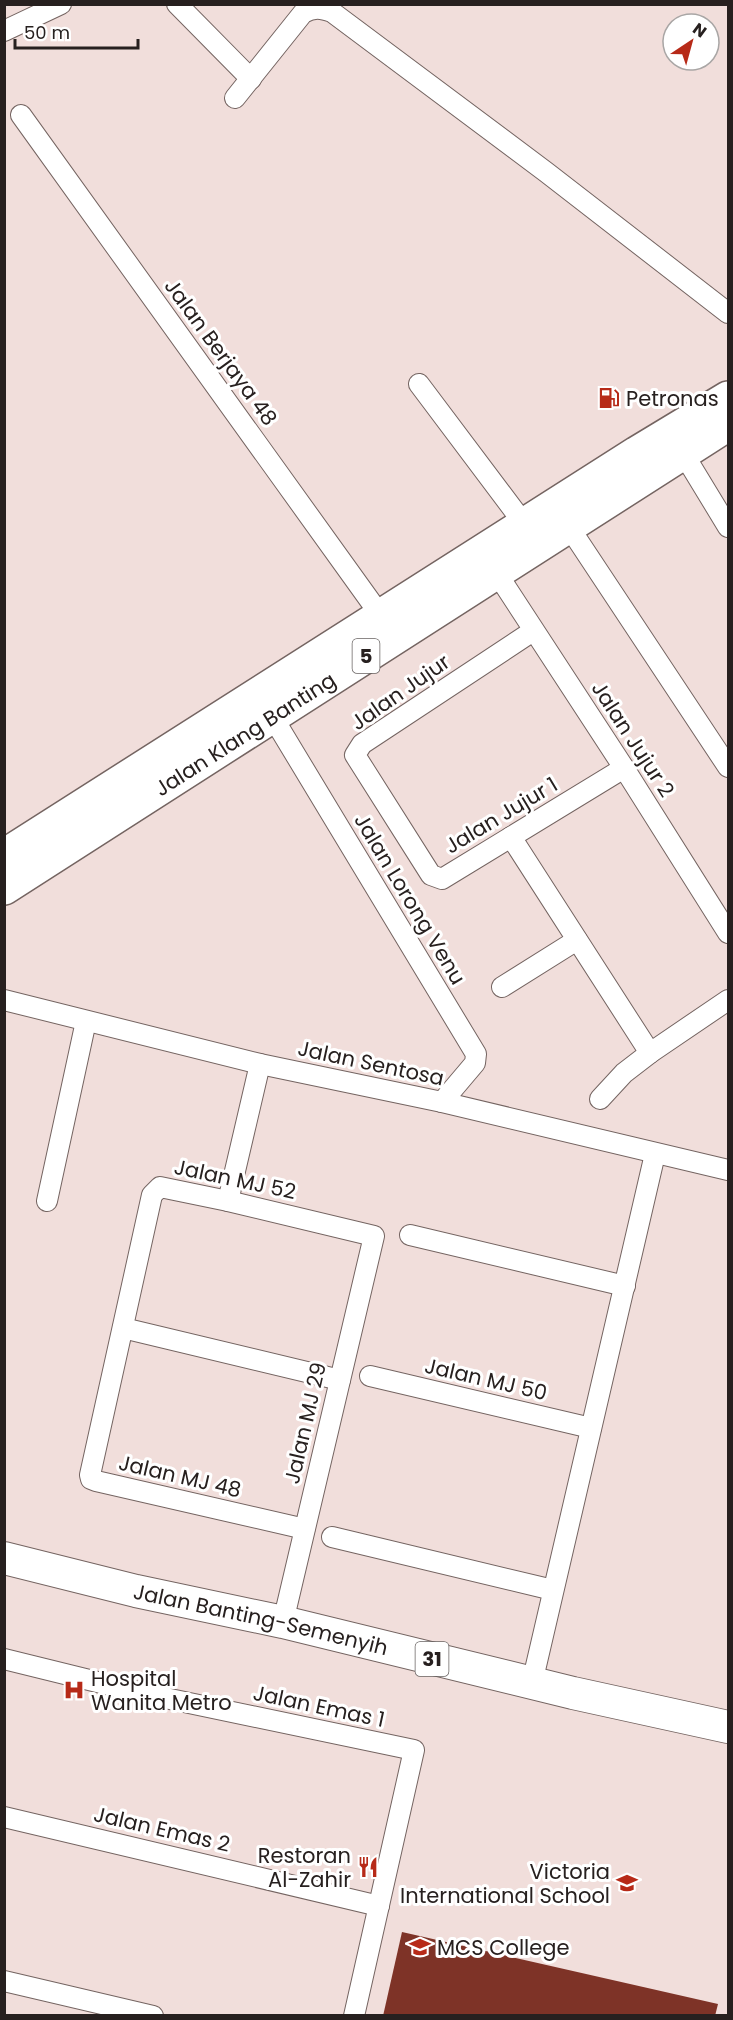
<svg xmlns="http://www.w3.org/2000/svg" width="733" height="2020" viewBox="0 0 733 2020" font-family="Poppins,sans-serif">
  <style>
    .building { fill: #7e3327 }
    .lines { fill: none; stroke-linecap: round; stroke-linejoin: round }
    .street-casing { stroke: #746461; stroke-width: 22 }
    .primary-casing { stroke: #746461; stroke-width: 34 }
    .highway-casing { stroke: #746461; stroke-width: 36 }
    .street { stroke: #fff; stroke-width: 20 }
    .primary { stroke: #fff; stroke-width: 32 }
    .highway { stroke: #fff; stroke-width: 33 }
    .labels { text-anchor: middle; dominant-baseline: central; stroke-width: 6; stroke-linejoin: round; paint-order: stroke }
    .shield { fill: #fff; stroke: #686362; stroke-width: 1.5 }
    .shield-label { font-size: 20px; font-weight: bold; fill: #27201f }
    .street-label { font-size: 21px; fill: #27201f; stroke: #fff }
    .poi-label { font-size: 21px; fill: #27201f; stroke: #fff; text-anchor: start }
  </style>
  <rect width="100%" height="100%" fill="#f1dedb"/>
  <!-- building -->
  <path class="building" d="M 402,1932 L 718,2004 L 715,2016 L 383,2016 Z"/>
  <g class="lines">
    <defs>
      <g id="street">
        <path d="M 177,4 L 251,79"/>
        <path d="M 4,31 L 61,4"/>
        <path d="M 235,98 L 303,13 C 314,7 321,8 332,12 L 546,172 L 728,313"/>
        <path d="M 21,115 L 381,616"/>
        <path d="M 419,384 L 525,525"/>
        <path d="M 683,453 L 728,527"/>
        <path d="M 569,527 L 728,767"/>
        <path d="M 496,572 L 624,768 L 728,933"/>
        <path d="M 533,631 L 362,744 L 355,755 L 431,875 L 442,879 L 624,768"/>
        <path d="M 272,716 L 476,1054 L 475,1063 L 442,1102"/>
        <path d="M 511,837 L 650,1053"/>
        <path d="M 502,987 L 577,940"/>
        <path d="M 4,1000 L 260,1064 L 442,1102 L 728,1170"/>
        <path d="M 600,1099 L 624,1073 L 650,1053 L 728,1000"/>
        <path d="M 47,1201 L 86,1021"/>
        <path d="M 228,1201 L 260,1064"/>
        <path d="M 410,1235 L 625,1286"/>
        <path d="M 123,1328 L 340,1380"/>
        <path d="M 370,1376 L 591,1428"/>
        <path d="M 332,1537 L 553,1590"/>
        <path d="M 283,1622 L 374,1236 L 228,1201 L 160,1187 L 152,1195 L 90,1475 L 91,1479 L 96,1481 L 305,1529"/>
        <path d="M 4,1659 L 146,1694 L 414,1750 L 354,2016"/>
        <path d="M 532,1683 L 655,1154"/>
        <path d="M 4,1817 L 379,1906"/>
        <path d="M 4,1981 L 153,2016"/>
      </g>
      <g id="primary">
        <path id="s1" d="M 4,1558 L 136,1591 L 283,1622 L 573,1693 L 728,1727"/>
      </g>
      <g id="highway">
        <path d="M 4,856 L 637,453 L 728,398"/>
        <path id="s2" d="M 4,888 L 728,424"/>
      </g>
    </defs>
    <!-- street casing -->
    <use href="#street" class="street-casing"/>
    <!-- primary casing -->
    <use href="#primary" class="primary-casing"/>
    <!-- highway casing -->
    <use href="#highway" class="highway-casing"/>
    <!-- street -->
    <use href="#street" class="street"/>
    <!-- primary -->
    <use href="#primary" class="primary"/>
    <!-- highway -->
    <use href="#highway" class="highway"/>
  </g>
  <!-- icons -->
  <defs>
    <symbol id="fuel-bare" viewBox="-9 -9 18 18"><path d="M-5.5-6h7V0h2V4h1.3V-2.5L3-4.5l.8-.8L6-3V5H2.5V1h-1V6h-7ZM-4.2-4.7v3.2H.2V-4.7Z" fill="#b72a18" stroke="#fff" stroke-width="2.5" paint-order="stroke"/></symbol>
    <symbol id="hospital-bare" viewBox="-9 -9 18 18"><path d="M-5-5h3v3.5h4V-5h3V5h-3V1.5h-4V5h-3Z" fill="#b72a18" stroke="#fff" stroke-width="2.5" paint-order="stroke"/></symbol>
    <symbol id="restaurant-bare" viewBox="-9 -9 18 18"><path d="M-5-6h1v4h1v-4h1v4h1v-4h1v5L-1.5 .5V6h-2V.5L-5-1ZM5-6V6H3V1.5H1.5Q1.5-4 5-6Z" fill="#b72a18" stroke="#fff" stroke-width="2.5" paint-order="stroke"/></symbol>
    <symbol id="school-bare" viewBox="-9 -9 18 18"><path d="M0-5L7-2L0 1L-7-2ZM-4 1L0 2.5L4 1V4Q0 6-4 4Z" fill="#b72a18" stroke="#fff" stroke-width="2.5" paint-order="stroke"/></symbol>
    <symbol id="university-bare" viewBox="-9 -9 18 18"><path d="M0-5L7-2L0 1L-7-2ZM-4 1L0 2.5L4 1V4Q0 6-4 4Z" fill="#b72a18" stroke="#fff" stroke-width="2.5" paint-order="stroke"/></symbol>
  </defs>
  <g fill-rule="evenodd">
    <use href="#fuel-bare" x="594" y="383" width="30" height="30"/>
    <use href="#hospital-bare" x="59" y="1675" width="30" height="30"/>
    <use href="#restaurant-bare" x="353" y="1852" width="30" height="30"/>
    <use href="#school-bare" x="612" y="1868" width="30" height="30"/>
    <use href="#university-bare" x="405" y="1932" width="30" height="30"/>
  </g>
  <g class="labels">
    <!-- shield labels -->
    <g class="shield">
      <rect x="352.5" y="639" width="27" height="34" rx="4.5"/>
      <rect x="415.5" y="1642" width="33" height="34" rx="4.5"/>
    </g>
    <g class="shield-label">
      <text x="366" y="656">5</text>
      <text x="432" y="1659">31</text>
    </g>
    <!-- street labels -->
    <g class="street-label">
      <text transform="translate(221 352) rotate(54)">Jalan Berjaya 48</text>
      <text transform="translate(400 692) rotate(-35)">Jalan Jujur</text>
      <text stroke="none"><textPath href="#s2" startOffset="286">Jalan Klang Banting</textPath></text>
      <text transform="translate(633 739) rotate(57)">Jalan Jujur 2</text>
      <text transform="translate(501 815) rotate(-31)">Jalan Jujur 1</text>
      <text transform="translate(410 899) rotate(59)">Jalan Lorong Venu</text>
      <text transform="translate(371 1063) rotate(12)">Jalan Sentosa</text>
      <text transform="translate(235 1179) rotate(12)">Jalan MJ 52</text>
      <text transform="translate(486 1379) rotate(13)">Jalan MJ 50</text>
      <text transform="translate(305 1423) rotate(-77)">Jalan MJ 29</text>
      <text transform="translate(180 1476) rotate(13)">Jalan MJ 48</text>
      <text stroke="none"><textPath href="#s1" startOffset="264">Jalan Banting-Semenyih</textPath></text>
      <text transform="translate(319 1706) rotate(12)">Jalan Emas 1</text>
      <text transform="translate(162 1829) rotate(13)">Jalan Emas 2</text>
    </g>
    <!-- poi labels -->
    <g class="poi-label">
      <text x="626" y="398">Petronas</text>
      <text x="91" y="1678">Hospital<tspan x="91" dy="24">Wanita Metro</tspan></text>
      <text x="351" y="1855" text-anchor="end">Restoran<tspan x="351" dy="24">Al-Zahir</tspan></text>
      <text x="610" y="1871" text-anchor="end">Victoria<tspan x="610" dy="24">International School</tspan></text>
      <text x="437" y="1947">MCS College</text>
    </g>
  </g>
  <!-- border -->
  <rect width="733" height="2020" fill="none" stroke="#27201f" stroke-width="12"/>
  <!-- north arrow -->
  <g transform="translate(691 42) rotate(36)"><circle r="28" fill="#ffffff" stroke="#a9a6a5" stroke-width="1.5"/>
  <path d="M0-4.5L10 22L0 15L-10 22Z" fill="#b72a18"/>
  <text y="-9" font-size="16" font-weight="bold" text-anchor="middle" fill="#27201f">N</text>
  </g>
  <!-- scale -->
  <path d="M15 39v9h123v-9" fill="none" stroke="#27201f" stroke-width="3"/>
  <text x="24" y="39" font-size="18" fill="#27201f" stroke="#ffffff" stroke-width="4.5" paint-order="stroke">50 m</text>
</svg>
